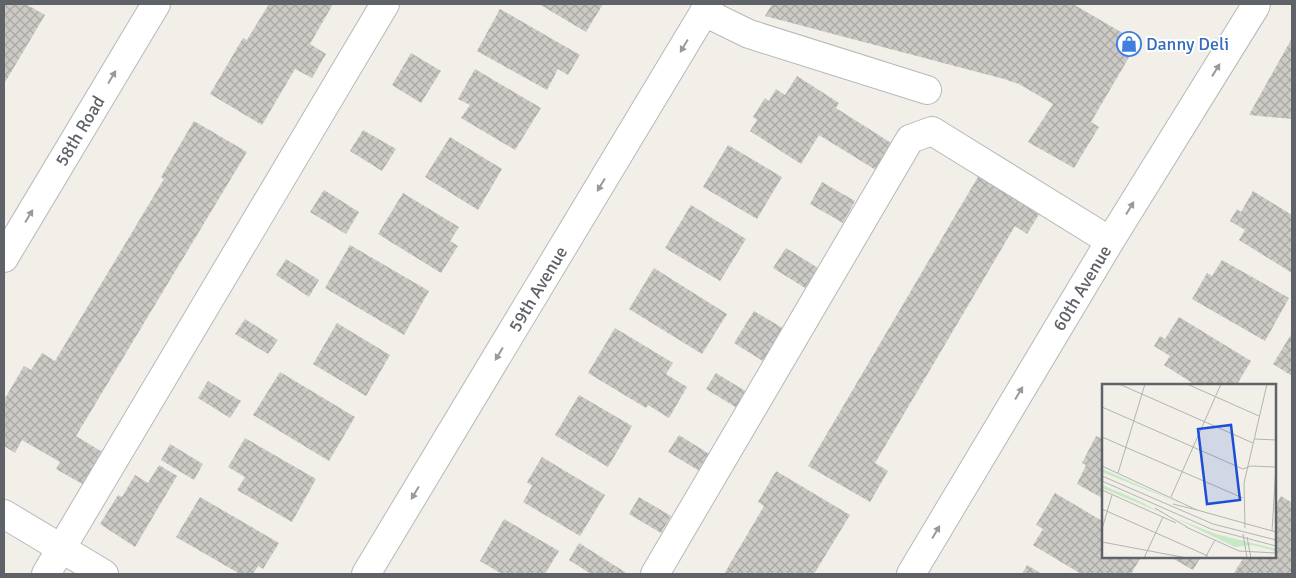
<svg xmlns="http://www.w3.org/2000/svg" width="1296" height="578" viewBox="0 0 1296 578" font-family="Signika,sans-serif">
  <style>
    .building { fill: url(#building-cross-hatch) }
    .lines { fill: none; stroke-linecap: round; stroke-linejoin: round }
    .minor-casing { stroke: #b5b8bc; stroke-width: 30 }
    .minor { stroke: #fff; stroke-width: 28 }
    .oneway { fill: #979a9d }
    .labels { text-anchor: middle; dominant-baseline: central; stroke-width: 4; stroke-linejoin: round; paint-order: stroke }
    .shop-label { font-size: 18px; fill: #366cbe; stroke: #fff; text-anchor: start }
    .street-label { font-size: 18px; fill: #5f6368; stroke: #fff }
    .inset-road { fill: none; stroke: #b3b3b1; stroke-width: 1 }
    .view { fill: #1d4ed8; fill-opacity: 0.15; stroke: #1d4ed8; stroke-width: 2.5 }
    .inset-edge { fill: none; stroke: #5f6368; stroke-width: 2.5 }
  </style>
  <defs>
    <pattern id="building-cross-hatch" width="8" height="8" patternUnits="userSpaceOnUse" patternTransform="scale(1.25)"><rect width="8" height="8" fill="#cccac5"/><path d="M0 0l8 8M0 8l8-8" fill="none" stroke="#a9a8a4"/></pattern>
  </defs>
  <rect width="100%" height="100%" fill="#f1efe8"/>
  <!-- building -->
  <g class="building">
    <path d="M 4,4 L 26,4 L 45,15 L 4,84 Z"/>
    <path d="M 269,4 L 333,4 L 310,44 L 326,54 L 312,78 L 295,69 L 262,125 L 210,94 L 243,38 L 247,40 Z"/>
    <path d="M 539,4 L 603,4 L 586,32 Z"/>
    <path d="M 772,4 L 1073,4 L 1138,42 L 1091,122 L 1099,127 L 1074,168 L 1028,142 L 1053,104 L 1019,84 L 1004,79 L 765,16 Z"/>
    <path d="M 500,9 L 580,55 L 568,75 L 558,69 L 547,90 L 477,51 Z"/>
    <path d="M 1292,38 L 1292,119 L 1249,115 Z"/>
    <path d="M 411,53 L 441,71 L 421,103 L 392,85 Z"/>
    <path d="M 475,69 L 541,108 L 515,150 L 461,118 L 470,105 L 458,99 Z"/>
    <path d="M 797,76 L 839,103 L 836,108 L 896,146 L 879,172 L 819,135 L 801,164 L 750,131 L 757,120 L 753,117 L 765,98 L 769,101 L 776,89 L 785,95 Z"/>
    <path d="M 194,121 L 247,152 L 76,436 L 104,453 L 84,485 L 56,469 L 60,462 L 22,440 L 15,453 L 4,446 L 4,400 L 24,366 L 31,370 L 42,353 L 55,361 L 164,179 L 161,177 Z"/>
    <path d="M 363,130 L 396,149 L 382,171 L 350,151 Z"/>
    <path d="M 450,137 L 502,169 L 478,210 L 425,177 Z"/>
    <path d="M 728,145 L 782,177 L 757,219 L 703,187 Z"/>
    <path d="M 982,170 L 1044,206 L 1027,234 L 1015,226 L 875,463 L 888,471 L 870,502 L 808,466 Z"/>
    <path d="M 822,182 L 855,201 L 843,223 L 810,204 Z"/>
    <path d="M 324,190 L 359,212 L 346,234 L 310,212 Z"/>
    <path d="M 1253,191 L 1292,215 L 1292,273 L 1239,240 L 1245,230 L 1230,221 L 1237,209 L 1241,212 Z"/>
    <path d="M 403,193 L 459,227 L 450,241 L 458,246 L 441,273 L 378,234 Z"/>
    <path d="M 691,205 L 746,239 L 720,281 L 665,248 Z"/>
    <path d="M 350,245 L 429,291 L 404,335 L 325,288 Z"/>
    <path d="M 786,248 L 818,268 L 805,288 L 773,268 Z"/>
    <path d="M 286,259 L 319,280 L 309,297 L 276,275 Z"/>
    <path d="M 1222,260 L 1289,298 L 1265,341 L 1192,299 L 1207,273 L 1212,276 Z"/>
    <path d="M 654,268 L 727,314 L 702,354 L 629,309 Z"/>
    <path d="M 754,311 L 786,330 L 766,363 L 734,343 Z"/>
    <path d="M 1179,317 L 1251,361 L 1236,386 L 1197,386 L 1164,365 L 1170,356 L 1154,346 L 1160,336 L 1165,339 Z"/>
    <path d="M 245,319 L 278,340 L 268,354 L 235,334 Z"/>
    <path d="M 337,323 L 390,355 L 366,396 L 313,364 Z"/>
    <path d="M 615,328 L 673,363 L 666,374 L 687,387 L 669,418 L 648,405 L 646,408 L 588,373 Z"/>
    <path d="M 1292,333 L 1292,376 L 1273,364 Z"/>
    <path d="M 280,372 L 355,417 L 329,461 L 253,415 Z"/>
    <path d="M 716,373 L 747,392 L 737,408 L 706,389 Z"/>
    <path d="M 208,381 L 241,401 L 230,418 L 198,398 Z"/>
    <path d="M 579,395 L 632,426 L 608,467 L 555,435 Z"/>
    <path d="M 679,435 L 711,455 L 701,472 L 668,452 Z"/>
    <path d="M 1096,436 L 1104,440 L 1104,499 L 1077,484 L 1086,465 L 1082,463 Z"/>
    <path d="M 245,438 L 316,479 L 292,522 L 237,490 L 245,477 L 228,467 Z"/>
    <path d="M 170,444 L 203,464 L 194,480 L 161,460 Z"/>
    <path d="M 542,457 L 605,495 L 580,536 L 523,502 L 532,486 L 527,482 Z"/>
    <path d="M 159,465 L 177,476 L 135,547 L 100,524 L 118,495 L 122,497 L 135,475 L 148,483 Z"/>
    <path d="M 776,471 L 850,515 L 814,574 L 724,574 L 764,506 L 758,502 Z"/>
    <path d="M 1055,493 L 1104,522 L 1104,557 L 1141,557 L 1131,574 L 1081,574 L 1033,545 L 1043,529 L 1036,525 Z"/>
    <path d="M 1281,496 L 1291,502 L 1292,499 L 1292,574 L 1235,574 L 1234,573 L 1244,557 L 1275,557 L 1275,507 Z"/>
    <path d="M 200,497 L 279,543 L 263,569 L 258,566 L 253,574 L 240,574 L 176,537 Z"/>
    <path d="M 639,497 L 671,516 L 661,533 L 629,514 Z"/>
    <path d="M 504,519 L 559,551 L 545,574 L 502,574 L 480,561 Z"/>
    <path d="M 579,543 L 628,574 L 591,574 L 569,560 Z"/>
    <path d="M 1170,557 L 1201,557 L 1193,570 Z"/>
    <path d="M 1027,565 L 1042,574 L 1022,574 Z"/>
  </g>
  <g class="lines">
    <defs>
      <g id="minor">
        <path d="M 704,12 L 749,34 L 927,90"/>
        <path d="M 4,258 L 156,4"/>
        <path d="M 4,514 L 104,574"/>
        <path d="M 46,574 L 385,4"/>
        <path d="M 366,574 L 709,4"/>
        <path d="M 655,574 L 910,139 L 932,131 L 1110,241"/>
        <path d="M 911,574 L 1110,241 L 1255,7 L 1256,4"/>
      </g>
    </defs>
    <!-- minor casing -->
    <use href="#minor" class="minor-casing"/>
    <!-- minor -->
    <use href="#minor" class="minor"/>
  </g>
  <!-- one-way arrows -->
  <defs><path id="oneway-solid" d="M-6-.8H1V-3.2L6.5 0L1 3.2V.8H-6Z" transform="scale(1.25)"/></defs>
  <g class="oneway">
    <use href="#oneway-solid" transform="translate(684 46) rotate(121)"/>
    <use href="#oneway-solid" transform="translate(1216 70) rotate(-58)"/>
    <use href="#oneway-solid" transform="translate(112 77) rotate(-59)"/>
    <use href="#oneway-solid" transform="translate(601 185) rotate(121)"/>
    <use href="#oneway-solid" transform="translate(1130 208) rotate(-58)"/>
    <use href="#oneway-solid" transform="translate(29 216) rotate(-59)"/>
    <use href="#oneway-solid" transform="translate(499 354) rotate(121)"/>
    <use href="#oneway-solid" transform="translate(1019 393) rotate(-59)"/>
    <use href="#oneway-solid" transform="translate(415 493) rotate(121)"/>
    <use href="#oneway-solid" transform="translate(936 532) rotate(-59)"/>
  </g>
  <!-- icons -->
  <defs>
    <symbol id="shop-ring" viewBox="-11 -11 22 22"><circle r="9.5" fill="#fff" stroke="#3f7fe0" stroke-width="1.5"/><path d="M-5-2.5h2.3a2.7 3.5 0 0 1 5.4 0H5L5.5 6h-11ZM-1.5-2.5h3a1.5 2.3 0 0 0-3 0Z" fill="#3f7fe0"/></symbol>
  </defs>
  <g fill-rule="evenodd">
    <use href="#shop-ring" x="1115" y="30" width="28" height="28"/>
  </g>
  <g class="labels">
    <!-- shop labels -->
    <g class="shop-label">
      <text x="1146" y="44">Danny Deli</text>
    </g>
    <!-- street labels -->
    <g class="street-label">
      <text transform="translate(80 131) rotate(-59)">58th Road</text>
      <text transform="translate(1082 288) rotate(-59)">60th Avenue</text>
      <text transform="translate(538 289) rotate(-59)">59th Avenue</text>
    </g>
  </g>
  <!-- overview -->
  <g transform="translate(1102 384)">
    <rect width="174" height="174" fill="#f1efe8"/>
    <path d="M 0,85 L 80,120 L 0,88 ZM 0,101 L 33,115 L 60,129 L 0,104 ZM 73,134 L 114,150 L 174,165 L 174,167 L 150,161 L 133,163 Z" fill="#c5e8c5"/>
    <path class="inset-road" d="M 17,0 L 151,59M 85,0 L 157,32M 0,23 L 141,85 L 149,82 L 174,83 L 170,147M 0,53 L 141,114M 153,55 L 174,56M 0,82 L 95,126 L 174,148M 16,89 L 43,0M 0,92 L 111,140 L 174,156M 0,97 L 109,145 L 174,162M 0,106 L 74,139M 69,113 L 119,0M 71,120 L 95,126M 53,124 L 85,143M 0,125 L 106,172M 84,143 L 137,167 L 174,169M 143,144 L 142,99 L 165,0M 0,145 L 10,111M 141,150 L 145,174M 145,153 L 149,174M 0,158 L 85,174M 42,174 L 61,133M 103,174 L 113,156"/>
    <path class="view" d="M 129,41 L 138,116 L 105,120 L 96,45 Z"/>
    <rect width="174" height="174" class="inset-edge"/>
  </g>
  <!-- border -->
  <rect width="1296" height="578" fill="none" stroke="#5f6368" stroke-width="10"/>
</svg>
